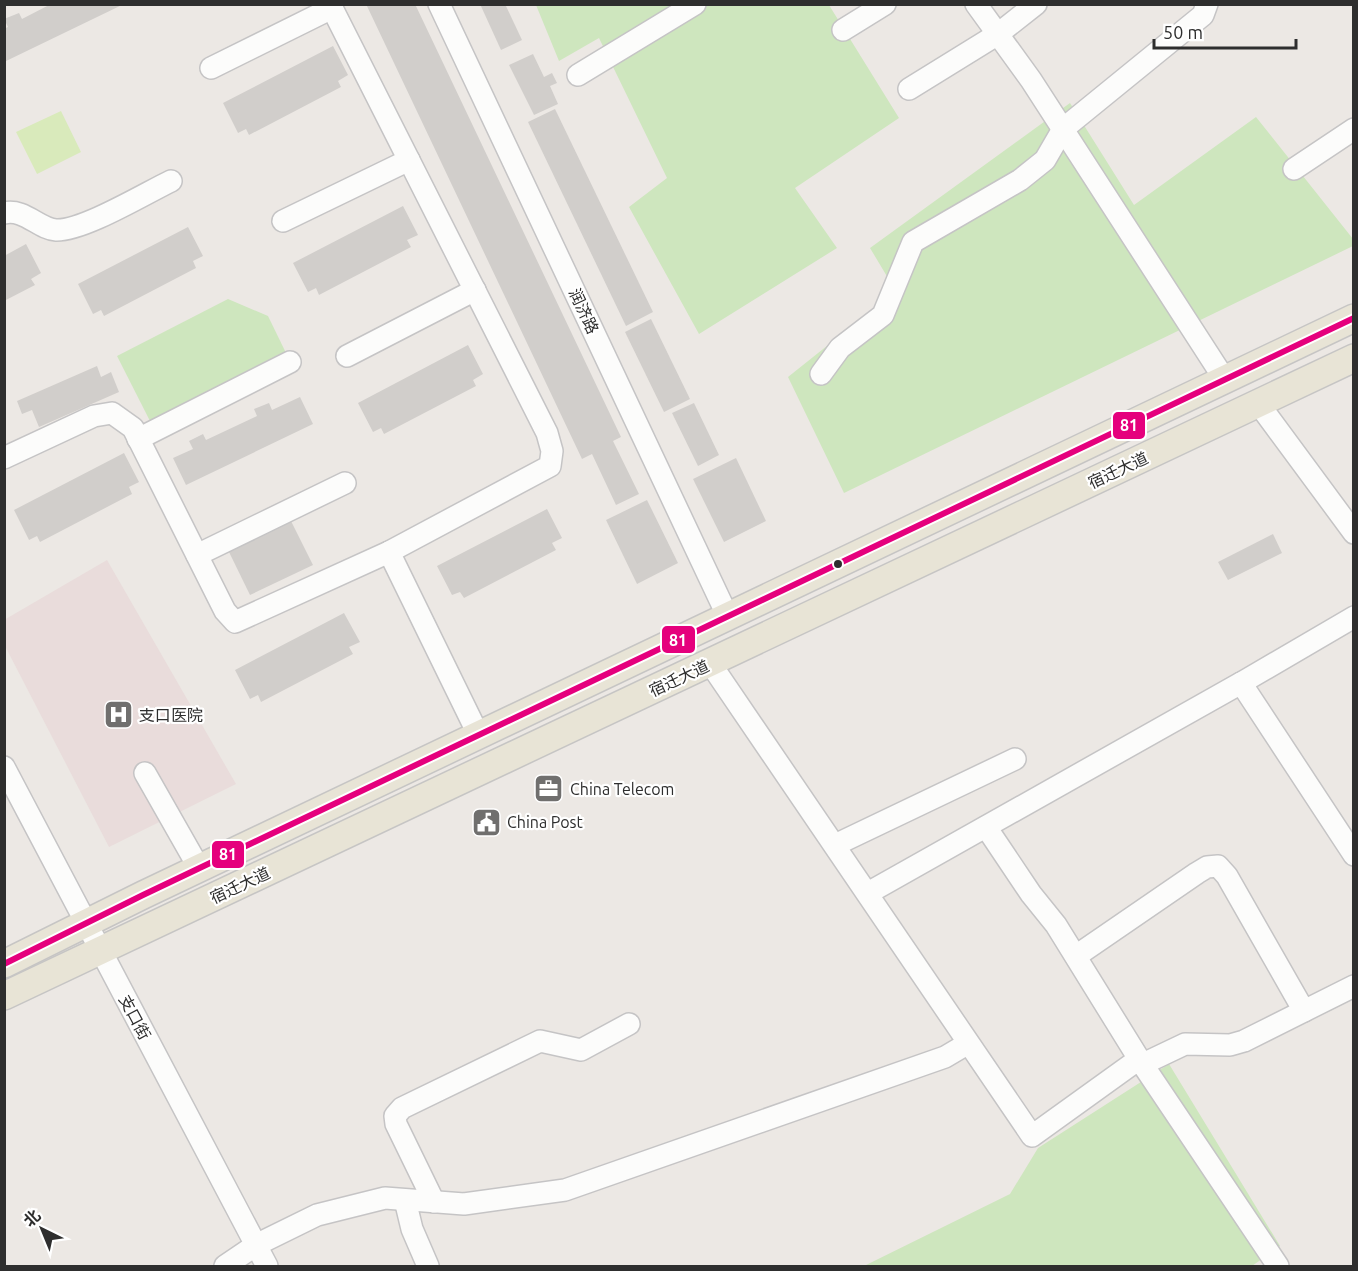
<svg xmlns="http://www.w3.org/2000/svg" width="1358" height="1271" viewBox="0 0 1358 1271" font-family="Ubuntu,'Noto Sans SC',sans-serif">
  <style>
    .medical { fill: #e9dcdb }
    .green { fill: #cee6be }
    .pitch { fill: #d9eabb }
    .building { fill: #d1cecb }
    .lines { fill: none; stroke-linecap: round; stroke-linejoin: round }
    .minor-casing { stroke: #c5c4c5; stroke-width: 24 }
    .major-casing { stroke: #c6c5c4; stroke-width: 30 }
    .minor { stroke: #fcfcfb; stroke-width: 21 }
    .major { stroke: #e8e4d6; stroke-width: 27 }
    .bus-1-casing { stroke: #fff; stroke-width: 10 }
    .bus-1 { stroke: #e5007d; stroke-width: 6 }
    .bus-dot { fill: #2e2e2e; stroke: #fff; stroke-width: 2 }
    .labels { text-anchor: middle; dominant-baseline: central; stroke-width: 4.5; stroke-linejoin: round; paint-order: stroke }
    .street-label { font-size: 16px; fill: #2e2e2e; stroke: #fff }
    .poi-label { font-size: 16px; fill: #2e2e2e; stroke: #fff; text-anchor: start }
    .line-badge { stroke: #fff; stroke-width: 2 }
    .badge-label { font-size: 16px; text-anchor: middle; font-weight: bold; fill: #fff }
  </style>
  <rect width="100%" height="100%" fill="#ece8e4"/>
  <!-- medical -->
  <path class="medical" d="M 107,560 L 236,784 L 109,847 L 5,646 L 4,620 Z"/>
  <!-- green -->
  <g class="green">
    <path d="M 536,5 L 829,5 L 899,118 L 795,188 L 837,248 L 699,334 L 629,207 L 667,178 L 599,38 L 559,61 Z"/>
    <path d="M 1070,103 L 1134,205 L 1256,117 L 1353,239 L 1353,246 L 844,493 L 788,377 L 872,310 L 894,288 L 870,248 Z"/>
    <path d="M 228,299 L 268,316 L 287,355 L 151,423 L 117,356 Z"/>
    <path d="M 1169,1064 L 1280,1246 L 1252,1266 L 864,1266 L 1010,1194 L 1038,1148 Z"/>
  </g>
  <!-- pitch -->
  <path class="pitch" d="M 61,111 L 81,152 L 37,174 L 16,132 Z"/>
  <!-- building -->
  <g class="building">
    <path d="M 51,4 L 124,4 L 4,62 L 4,29 L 8,27 L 4,19 L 19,13 L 22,19 Z"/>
    <path d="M 366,4 L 415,4 L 621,437 L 613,441 L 639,494 L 616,505 L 592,454 L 582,459 Z"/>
    <path d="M 480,4 L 505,4 L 522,40 L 501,50 Z"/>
    <path d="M 333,46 L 348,75 L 338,81 L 341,87 L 249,135 L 246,129 L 238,133 L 223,103 Z"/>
    <path d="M 533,54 L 544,77 L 552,73 L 557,83 L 550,86 L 558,104 L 534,115 L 509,65 Z"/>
    <path d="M 555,109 L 653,312 L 626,326 L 528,122 Z"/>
    <path d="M 403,206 L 418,235 L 407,240 L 411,247 L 319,295 L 316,288 L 308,292 L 293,263 Z"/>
    <path d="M 188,227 L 203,256 L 193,261 L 196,268 L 104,316 L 101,310 L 93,314 L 78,284 Z"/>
    <path d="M 26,244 L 41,273 L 31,279 L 35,285 L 4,301 L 4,256 Z"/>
    <path d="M 651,319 L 690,399 L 664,412 L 625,332 Z"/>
    <path d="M 468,345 L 483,374 L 473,380 L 476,386 L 384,434 L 381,428 L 373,432 L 358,403 Z"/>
    <path d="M 97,366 L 101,377 L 111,372 L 119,392 L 39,427 L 32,410 L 22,414 L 17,401 Z"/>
    <path d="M 300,397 L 313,424 L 186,485 L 173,458 L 193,449 L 189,441 L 203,434 L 206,440 L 257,416 L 254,409 L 269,403 L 272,410 Z"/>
    <path d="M 694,403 L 719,455 L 698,466 L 672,413 Z"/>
    <path d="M 124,453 L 139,482 L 129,487 L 132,494 L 40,542 L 37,536 L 29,540 L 14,510 Z"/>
    <path d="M 736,458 L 766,521 L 724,542 L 693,479 Z"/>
    <path d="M 647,500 L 678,563 L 637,584 L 606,520 Z"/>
    <path d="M 547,509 L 562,538 L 552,543 L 556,550 L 464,598 L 460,592 L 452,595 L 437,566 Z"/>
    <path d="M 291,521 L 313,565 L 250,595 L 229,552 Z"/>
    <path d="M 1273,534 L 1282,553 L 1228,580 L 1218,562 Z"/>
    <path d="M 344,613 L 360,642 L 349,647 L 353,654 L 261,702 L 258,695 L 250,699 L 235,670 Z"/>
  </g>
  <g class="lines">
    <defs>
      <g id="minor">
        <path d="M 439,4 L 728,617"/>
        <path d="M 976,4 L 1031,80 L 1225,380"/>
        <path d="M 843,30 L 885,4"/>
        <path d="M 211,68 L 332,8"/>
        <path d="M 578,75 L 695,4"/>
        <path d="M 909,89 L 998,34 L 1036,4"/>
        <path d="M 1294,169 L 1354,129"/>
        <path d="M 4,213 C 24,208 39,229 56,230 C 83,231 144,194 171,181"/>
        <path d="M 283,221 L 409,160"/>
        <path d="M 347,356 L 475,290"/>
        <path d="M 821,374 L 840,348 L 883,315 L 913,242 L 1020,180 L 1045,160 L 1063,129 L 1203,15 L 1207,4"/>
        <path d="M 1258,403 L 1354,533"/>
        <path d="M 138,439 L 290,362"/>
        <path d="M 4,458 L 94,416 L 112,413 L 133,428 L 225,611 L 235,622 L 389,552 L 550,466 L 552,451 L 547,433 L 330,4"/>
        <path d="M 389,552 L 479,736"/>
        <path d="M 197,555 L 345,483"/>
        <path d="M 1354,617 L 1241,683 L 1354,855"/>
        <path d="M 710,663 L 1032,1136 L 1139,1059 L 1278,1266"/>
        <path d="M 4,767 L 267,1266"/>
        <path d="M 145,773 L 199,868"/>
        <path d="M 986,827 L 1031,894 L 1056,925 L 1139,1059"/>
        <path d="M 835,845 L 1015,759"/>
        <path d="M 868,893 L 1241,683"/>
        <path d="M 1076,956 L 1197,873 L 1207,867 L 1218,866 L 1227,876 L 1304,1011"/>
        <path d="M 1143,1064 L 1185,1044 L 1230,1045 L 1244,1041 L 1354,986"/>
        <path d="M 405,1200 L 412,1229 L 428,1266"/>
        <path d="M 434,1202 L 396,1124 L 395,1116 L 402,1108 L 540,1041 L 581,1050 L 629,1024"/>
        <path d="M 225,1266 L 256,1245 L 317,1215 L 385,1198 L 464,1204 L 565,1190 L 945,1057 L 967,1044"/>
      </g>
      <g id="major">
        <path d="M 4,964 L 143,895 L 1354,318"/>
        <path d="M 4,996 L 1354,358"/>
      </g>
    </defs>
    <!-- minor casing -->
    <use href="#minor" class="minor-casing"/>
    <!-- major casing -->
    <use href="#major" class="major-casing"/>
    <!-- minor -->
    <use href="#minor" class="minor"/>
    <!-- major -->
    <use href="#major" class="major"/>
    <defs>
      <path id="bus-1" d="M 4,964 L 143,895 L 1354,318"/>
    </defs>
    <!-- bus-1 casing -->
    <use href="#bus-1" class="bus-1-casing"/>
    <!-- bus-1 -->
    <use href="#bus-1" class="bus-1"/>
  </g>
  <!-- icons -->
  <defs>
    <symbol id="hospital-square" viewBox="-11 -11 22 22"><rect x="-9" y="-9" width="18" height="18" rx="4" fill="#706f6e" stroke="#fff"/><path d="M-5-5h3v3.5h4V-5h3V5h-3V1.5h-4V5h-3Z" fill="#fff"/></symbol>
    <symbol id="office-square" viewBox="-11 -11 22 22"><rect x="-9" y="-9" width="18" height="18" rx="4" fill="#706f6e" stroke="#fff"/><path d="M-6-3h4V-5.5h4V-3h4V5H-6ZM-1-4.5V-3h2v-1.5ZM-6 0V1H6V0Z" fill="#fff"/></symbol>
    <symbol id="civic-square" viewBox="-11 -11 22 22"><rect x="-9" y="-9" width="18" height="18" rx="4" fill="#706f6e" stroke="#fff"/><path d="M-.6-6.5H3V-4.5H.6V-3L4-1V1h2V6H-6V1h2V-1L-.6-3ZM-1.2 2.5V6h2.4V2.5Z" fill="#fff"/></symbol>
  </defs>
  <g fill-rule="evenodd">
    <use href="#hospital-square" x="102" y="698" width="33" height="33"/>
    <use href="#office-square" x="532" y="772" width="33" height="33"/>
    <use href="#civic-square" x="470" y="806" width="33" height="33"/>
  </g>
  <!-- markers -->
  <circle class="bus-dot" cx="838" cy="564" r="5"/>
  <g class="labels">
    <!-- street labels -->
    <g class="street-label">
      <text transform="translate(584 311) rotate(65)">润济路</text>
      <text transform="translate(1118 470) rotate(-25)">宿迁大道</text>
      <text transform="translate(679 678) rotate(-25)">宿迁大道</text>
      <text transform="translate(240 885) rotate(-25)">宿迁大道</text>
      <text transform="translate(135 1017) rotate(62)">支口街</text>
    </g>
    <!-- poi labels -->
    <g class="poi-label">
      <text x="139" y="715">支口医院</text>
      <text x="570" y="789">China Telecom</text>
      <text x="507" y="822">China Post</text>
    </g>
  </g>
  <g class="line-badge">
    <rect x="1112" y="411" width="34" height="29" rx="6" fill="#e5007d"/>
    <rect x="661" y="625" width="35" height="29" rx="6" fill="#e5007d"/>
    <rect x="211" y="840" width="34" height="29" rx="6" fill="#e5007d"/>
  </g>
  <g class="badge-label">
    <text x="1129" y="431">81</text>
    <text x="678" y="646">81</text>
    <text x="228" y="860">81</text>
  </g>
  <!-- border -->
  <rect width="1358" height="1271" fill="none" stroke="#2e2e2e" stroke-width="12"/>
  <!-- north arrow -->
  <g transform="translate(42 1229) rotate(317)" stroke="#ffffff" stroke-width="4.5" paint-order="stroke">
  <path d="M0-4.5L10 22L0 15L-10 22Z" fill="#2e2e2e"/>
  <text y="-9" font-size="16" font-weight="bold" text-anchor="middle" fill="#2e2e2e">北</text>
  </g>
  <!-- scale -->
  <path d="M1154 39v9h142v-9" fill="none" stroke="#2e2e2e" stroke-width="3"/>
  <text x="1163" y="39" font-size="18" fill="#2e2e2e" stroke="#ffffff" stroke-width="4.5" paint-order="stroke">50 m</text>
</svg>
